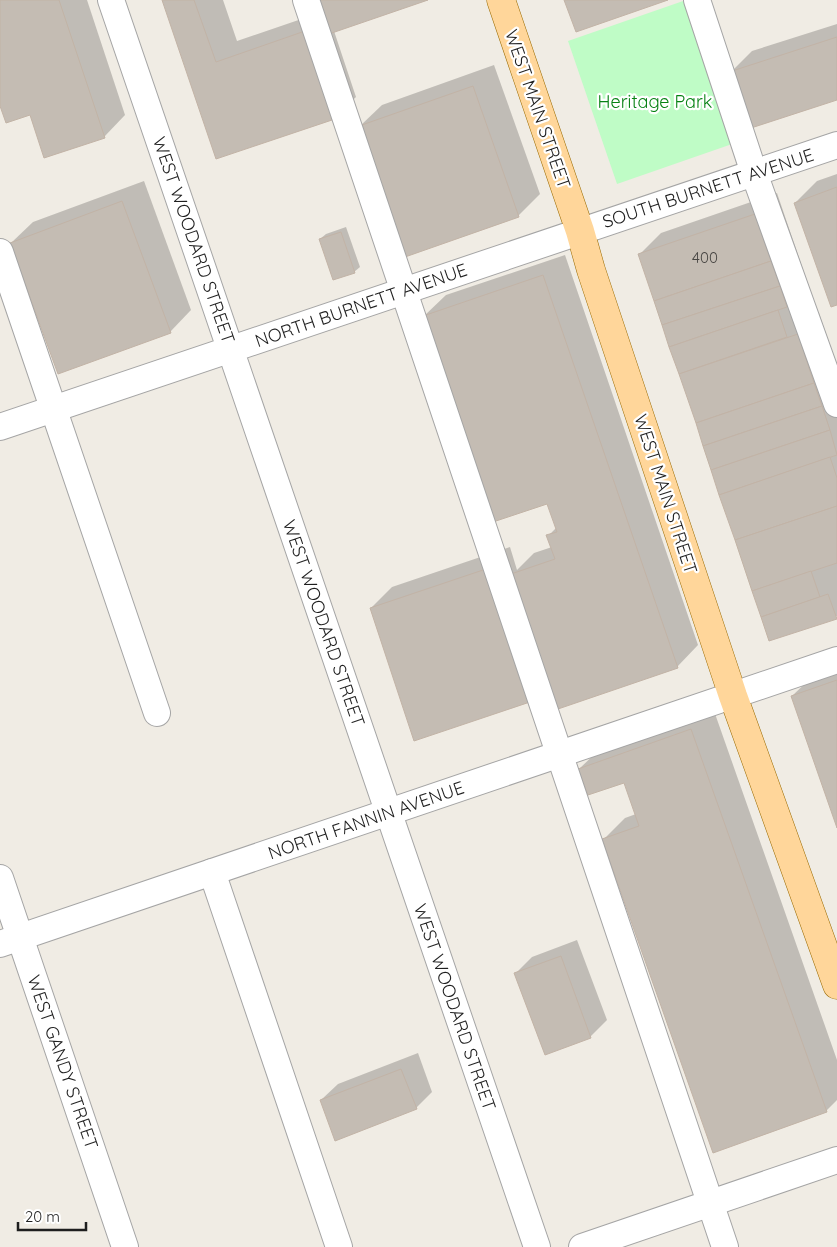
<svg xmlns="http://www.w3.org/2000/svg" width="837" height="1247" viewBox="0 0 837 1247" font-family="Quicksand,sans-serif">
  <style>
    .park { fill: #bffcc6 }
    .shadow { fill: #0003 }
    .building { fill: #c4bcb3; stroke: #c2b3a6 }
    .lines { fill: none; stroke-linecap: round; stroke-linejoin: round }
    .minor-casing { stroke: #a5a5a5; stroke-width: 28 }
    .major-casing { stroke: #996a00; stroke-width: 29 }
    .minor { stroke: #fff; stroke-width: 26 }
    .major { stroke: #ffd69a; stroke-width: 28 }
    .labels { text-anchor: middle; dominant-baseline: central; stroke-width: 4.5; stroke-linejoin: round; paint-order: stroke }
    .number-label { font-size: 15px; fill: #484643 }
    .park-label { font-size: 18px; fill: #078214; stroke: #fff }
    .street-label { font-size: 18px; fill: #1e1e1e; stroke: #fff }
  </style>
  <rect width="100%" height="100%" fill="#f0ece4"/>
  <!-- park -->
  <path class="park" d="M 686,0 L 735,143 L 617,184 L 568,41 Z"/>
  <!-- shadow -->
  <g class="shadow">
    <path d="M 0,0 L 87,0 L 125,115 L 104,137 L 0,102 Z"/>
    <path d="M 163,0 L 223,0 L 237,41 L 319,13 L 424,0 L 334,31 L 356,97 L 334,118 L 217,158 Z"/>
    <path d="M 837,24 L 837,99 L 730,73 L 752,51 Z"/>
    <path d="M 494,65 L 540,194 L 518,216 L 360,126 L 382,105 Z"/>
    <path d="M 837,174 L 837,304 L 795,203 L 817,181 Z"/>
    <path d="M 144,181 L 191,310 L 170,332 L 11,243 L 33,222 Z"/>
    <path d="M 777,193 L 808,284 L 809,317 L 819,313 L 837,367 L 837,616 L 770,640 L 640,254 L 661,233 Z"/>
    <path d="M 346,227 L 360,267 L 354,272 L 320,239 L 326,234 Z"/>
    <path d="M 565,255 L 698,645 L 677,667 L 371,608 L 392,587 L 510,547 L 517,570 L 534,553 L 552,547 L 548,536 L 557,527 L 548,502 L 424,316 L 446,295 Z"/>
    <path d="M 837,666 L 837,825 L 792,696 L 814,675 Z"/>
    <path d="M 713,708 L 837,1060 L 837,1100 L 826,1111 L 604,839 L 625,818 L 636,814 L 625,781 L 579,769 L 601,748 Z"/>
    <path d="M 577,940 L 607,1020 L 591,1036 L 545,1054 L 515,974 L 532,957 Z"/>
    <path d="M 418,1053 L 432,1092 L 416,1108 L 321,1100 L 338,1084 Z"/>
  </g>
  <!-- building -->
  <g class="building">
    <path d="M 0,0 L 59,0 L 105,138 L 44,158 L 30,115 L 6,123 L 0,106 Z"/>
    <path d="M 162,0 L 194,0 L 216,62 L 305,31 L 335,119 L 216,159 Z"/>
    <path d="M 313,0 L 428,0 L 326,35 Z"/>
    <path d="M 564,0 L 668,0 L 576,32 Z"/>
    <path d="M 837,37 L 837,100 L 748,129 L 729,72 Z"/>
    <path d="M 473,86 L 519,217 L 405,257 L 359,126 Z"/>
    <path d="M 837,187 L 837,305 L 831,307 L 794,203 Z"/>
    <path d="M 122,201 L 171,333 L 58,374 L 10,243 Z"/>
    <path d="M 755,214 L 771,261 L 654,301 L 638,254 Z"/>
    <path d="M 341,232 L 355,273 L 333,280 L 319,239 Z"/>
    <path d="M 771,261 L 780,286 L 662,325 L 654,301 Z"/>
    <path d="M 543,275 L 678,668 L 558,709 L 511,574 L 555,559 L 546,535 L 557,532 L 547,504 L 493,522 L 423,316 Z"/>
    <path d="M 780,286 L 787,307 L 669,347 L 662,325 Z"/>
    <path d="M 778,310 L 787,337 L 679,374 L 669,347 Z"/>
    <path d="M 798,334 L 814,383 L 696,423 L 679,374 Z"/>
    <path d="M 814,383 L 822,406 L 703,446 L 696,423 Z"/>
    <path d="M 822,406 L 830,430 L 711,470 L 703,446 Z"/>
    <path d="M 830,430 L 837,455 L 719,495 L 711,470 Z"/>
    <path d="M 830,457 L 837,478 L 837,506 L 735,540 L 719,495 Z"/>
    <path d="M 837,506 L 837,563 L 752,591 L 735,540 Z"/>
    <path d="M 489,568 L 533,701 L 414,741 L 370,608 Z"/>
    <path d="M 811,571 L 820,597 L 761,617 L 752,591 Z"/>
    <path d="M 828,594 L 837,619 L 769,641 L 761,617 Z"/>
    <path d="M 837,680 L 837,828 L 791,696 Z"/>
    <path d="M 691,729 L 827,1112 L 713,1153 L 602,839 L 639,826 L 624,783 L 588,795 L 578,769 Z"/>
    <path d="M 561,956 L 591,1038 L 545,1055 L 514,973 Z"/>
    <path d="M 401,1069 L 417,1109 L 335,1141 L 320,1100 Z"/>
  </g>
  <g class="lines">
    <defs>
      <g id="minor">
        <path d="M 111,0 L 537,1247"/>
        <path d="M 306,0 L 725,1247"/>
        <path d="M 697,0 L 754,173 L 837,404"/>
        <path d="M 0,252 L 157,713"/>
        <path d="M 0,427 L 837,145"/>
        <path d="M 212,872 L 339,1247"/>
        <path d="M 0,878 L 125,1247"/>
        <path d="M 0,944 L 837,660"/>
        <path d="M 582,1247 L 837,1160"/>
      </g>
      <path id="major" d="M 501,0 L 580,231 L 591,270 L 733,696 L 837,985"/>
    </defs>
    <!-- minor casing -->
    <use href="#minor" class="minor-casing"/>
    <!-- major casing -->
    <use href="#major" class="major-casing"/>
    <!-- minor -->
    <use href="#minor" class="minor"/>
    <!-- major -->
    <use href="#major" class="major"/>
  </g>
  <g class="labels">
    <!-- number labels -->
    <g class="number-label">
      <text x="705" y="257">400</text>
    </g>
    <!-- park labels -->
    <g class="park-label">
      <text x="655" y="101">Heritage Park</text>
    </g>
    <!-- street labels -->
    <g class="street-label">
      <text transform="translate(538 109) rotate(71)">WEST MAIN STREET</text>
      <text transform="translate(708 188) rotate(-18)">SOUTH BURNETT AVENUE</text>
      <text transform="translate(194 240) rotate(71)">WEST WOODARD STREET</text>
      <text transform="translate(361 305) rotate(-19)">NORTH BURNETT AVENUE</text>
      <text transform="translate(666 494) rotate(72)">WEST MAIN STREET</text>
      <text transform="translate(324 623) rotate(71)">WEST WOODARD STREET</text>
      <text transform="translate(366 820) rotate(-19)">NORTH FANNIN AVENUE</text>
      <text transform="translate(455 1007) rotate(71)">WEST WOODARD STREET</text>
      <text transform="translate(63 1062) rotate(71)">WEST GANDY STREET</text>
    </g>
  </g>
  <!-- scale -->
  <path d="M18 1222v8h68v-8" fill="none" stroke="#1e1e1e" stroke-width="2.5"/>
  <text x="25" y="1222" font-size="15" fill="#1e1e1e" stroke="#ffffff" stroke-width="4" paint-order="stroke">20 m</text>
</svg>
